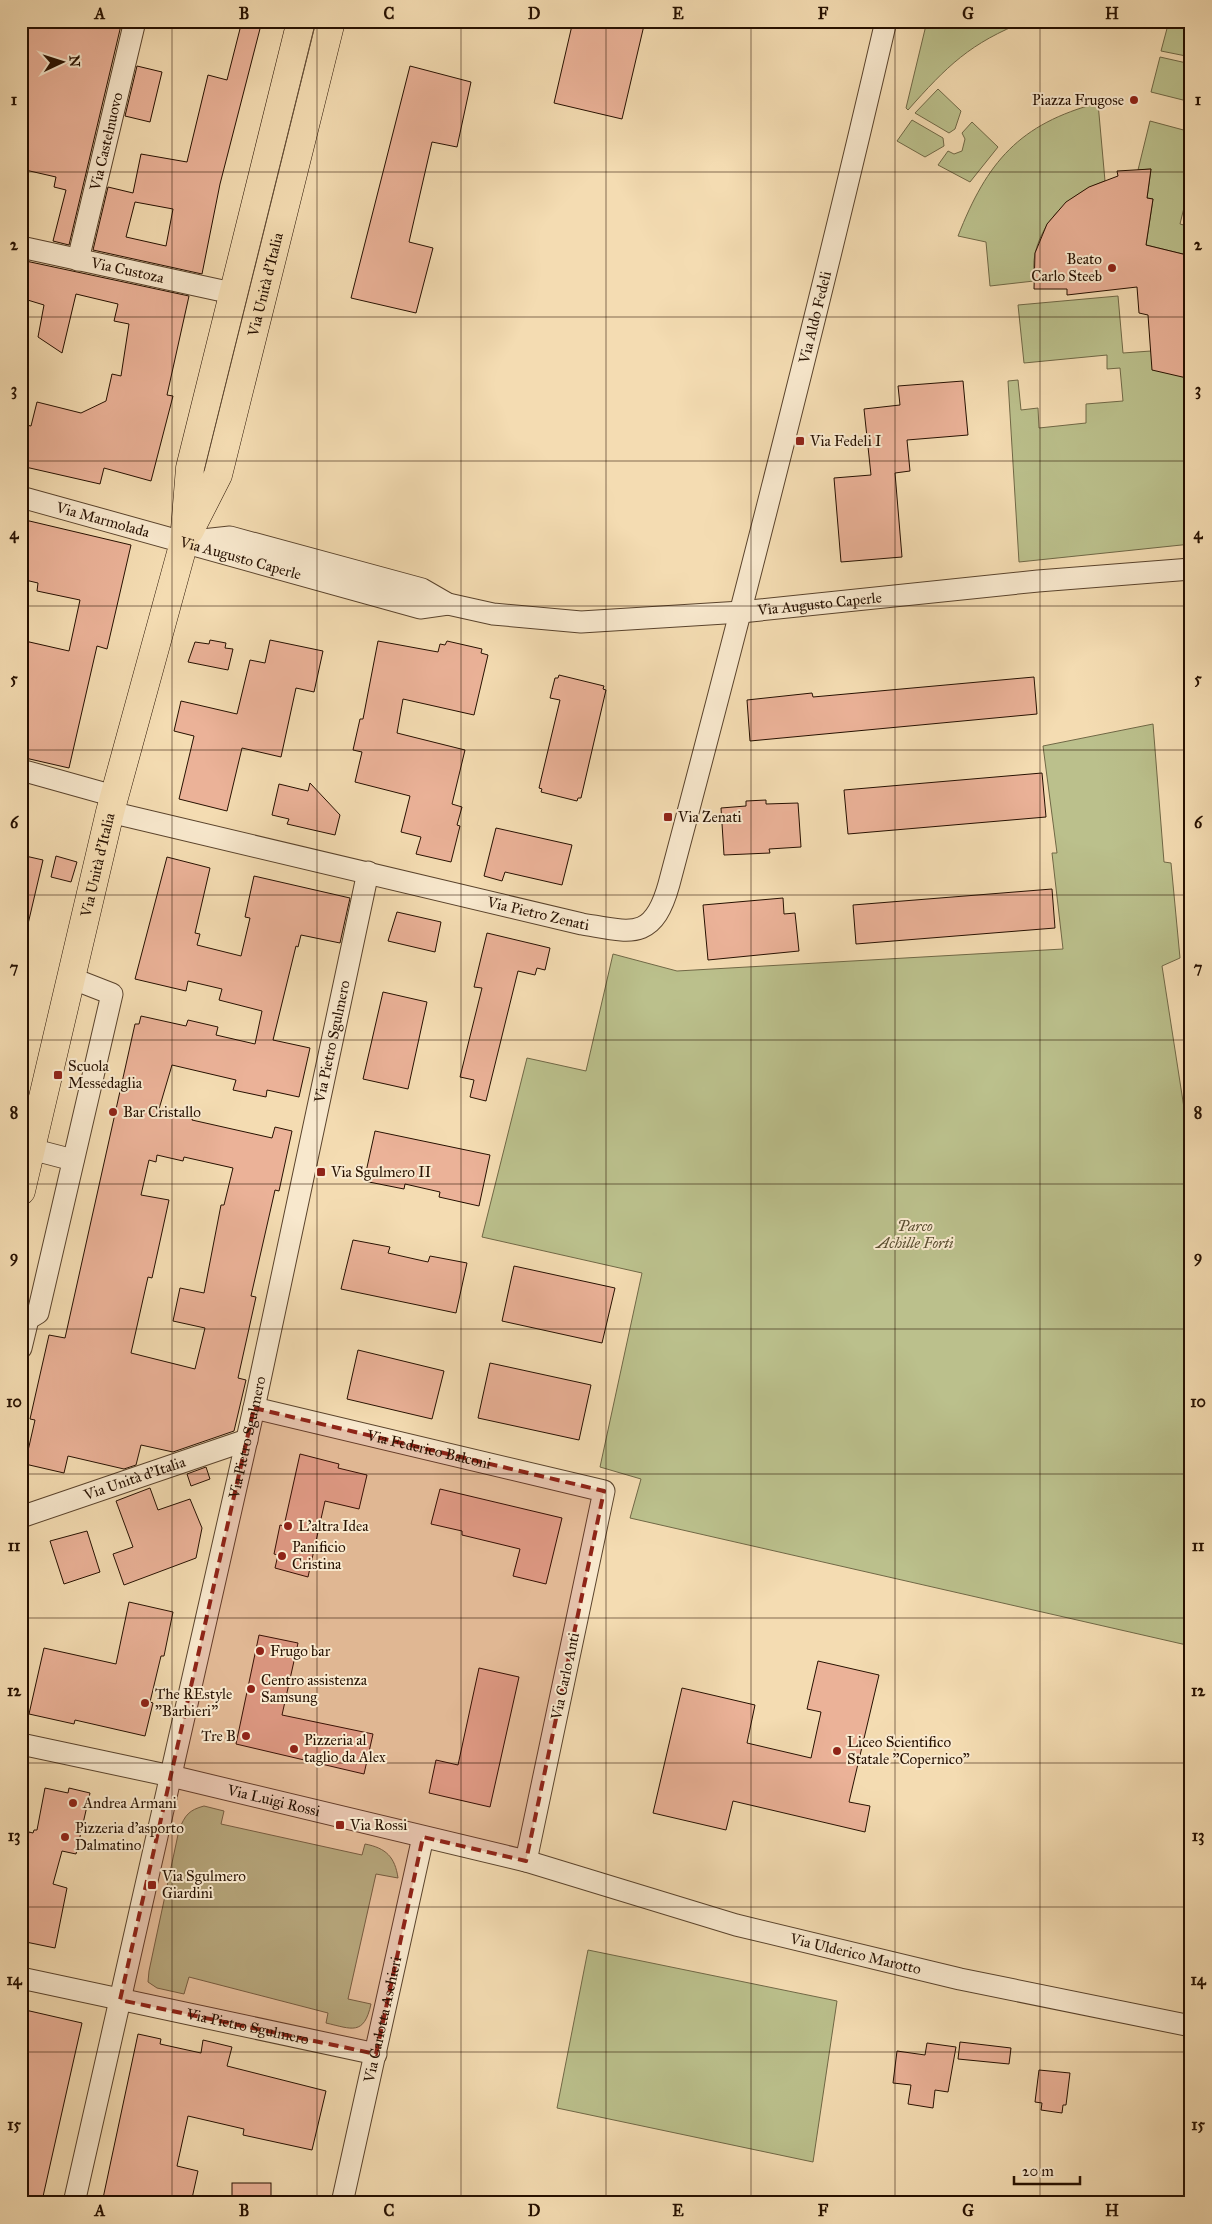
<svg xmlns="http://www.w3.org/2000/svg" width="1212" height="2224" viewBox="0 0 1212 2224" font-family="'IM FELL Great Primer',serif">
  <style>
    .green { fill: #bbc08c; stroke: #706846 }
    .building { fill: #ebb298; stroke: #261000; fill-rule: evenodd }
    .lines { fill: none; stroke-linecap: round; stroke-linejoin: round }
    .street-casing { stroke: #5a432c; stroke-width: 23 }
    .primary-casing { stroke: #261000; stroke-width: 29 }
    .street { stroke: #f8e8cd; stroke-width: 21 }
    .primary { stroke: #f4dcb2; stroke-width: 28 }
    .marked { fill: #8f2418; fill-opacity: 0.2; stroke: #8f2418; stroke-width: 4; stroke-dasharray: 10 6; stroke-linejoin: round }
    .grid { fill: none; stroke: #261000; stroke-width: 1; stroke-opacity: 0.55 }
    .poi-dot { fill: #8f2418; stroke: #f8e8cd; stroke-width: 2 }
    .labels { text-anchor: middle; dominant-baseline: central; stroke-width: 4; stroke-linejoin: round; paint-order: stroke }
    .poi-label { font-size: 15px; fill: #261000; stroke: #f8e8cd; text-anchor: start }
    .street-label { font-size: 15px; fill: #261000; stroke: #f8e8cd }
    .park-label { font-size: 15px; font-style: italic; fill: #5a4e31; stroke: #f8e8cd }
    .neatline { fill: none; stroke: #261000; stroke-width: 2 }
    .grid-label { font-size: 16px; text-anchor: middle; font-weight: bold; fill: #261000 }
  </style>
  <rect width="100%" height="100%" fill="#f4dcb2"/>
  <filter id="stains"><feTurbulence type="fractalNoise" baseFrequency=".004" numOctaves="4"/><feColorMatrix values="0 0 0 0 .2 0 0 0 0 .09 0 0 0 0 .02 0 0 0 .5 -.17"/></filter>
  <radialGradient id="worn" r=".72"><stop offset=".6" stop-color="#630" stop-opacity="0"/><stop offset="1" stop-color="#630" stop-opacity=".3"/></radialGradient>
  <!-- green -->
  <g class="green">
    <path d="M 927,21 L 1026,21 C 970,43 947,66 908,110 L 906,108 Z"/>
    <path d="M 1169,21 L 1191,21 L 1191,57 L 1161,51 Z"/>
    <path d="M 1160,57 L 1191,64 L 1191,102 L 1151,92 Z"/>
    <path d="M 938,89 L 961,111 L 955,129 L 949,133 L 915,113 Z"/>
    <path d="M 1098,103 L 1105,181 C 1072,193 1043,218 1035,254 C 1033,262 1034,272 1034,281 L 990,286 L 986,242 L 958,236 C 987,162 1019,124 1098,103 Z"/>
    <path d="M 912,120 L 943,138 L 944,146 L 925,157 L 897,141 Z"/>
    <path d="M 1150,121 L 1191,132 L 1191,179 L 1180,224 L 1191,227 L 1191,256 L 1146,245 L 1153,199 L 1147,198 L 1151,169 L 1138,170 Z"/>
    <path d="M 972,122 L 998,147 L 970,182 L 938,165 L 948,151 L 954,154 L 962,151 L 965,139 L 962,133 Z"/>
    <path d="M 1118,296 L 1123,353 L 1151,351 L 1191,379 L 1191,544 L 1019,562 L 1008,381 L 1018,380 L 1021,410 L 1038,408 L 1039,428 L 1086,423 L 1086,404 L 1123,401 L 1120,368 L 1107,369 L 1107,355 L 1024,363 L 1018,305 Z"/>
    <path d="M 1153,724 L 1164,862 L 1171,863 L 1180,958 L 1162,966 L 1191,1153 L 1191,1646 L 630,1518 L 641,1479 L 600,1467 L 642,1273 L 482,1237 L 527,1058 L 586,1071 L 613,954 L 677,971 L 1063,949 L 1052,853 L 1057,853 L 1043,746 Z"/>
    <path d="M 204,1806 L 224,1811 L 221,1824 L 362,1855 L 365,1844 C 386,1848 395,1857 398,1878 L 376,1874 L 348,1999 L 371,2004 C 364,2036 352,2029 326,2023 L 328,2013 L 189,1977 L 184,1994 L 157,1988 L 148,1982 L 149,1971 L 179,1830 C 185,1815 189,1810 204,1806 Z"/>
    <path d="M 588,1950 L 837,2001 L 813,2162 L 557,2108 Z"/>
  </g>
  <!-- building -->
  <g class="building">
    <path d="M 21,21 L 122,21 L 69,245 L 53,241 L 66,190 L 54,187 L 56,177 L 21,169 Z"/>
    <path d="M 242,21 L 262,21 L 220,184 L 202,274 L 93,250 L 108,187 L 133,193 L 141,154 L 187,162 L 208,75 L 227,80 ZM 135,202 L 173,209 L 166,246 L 126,237 Z"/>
    <path d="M 573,21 L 645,21 L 622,119 L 554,103 Z"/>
    <path d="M 137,66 L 162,72 L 150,122 L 125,116 Z"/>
    <path d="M 410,66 L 471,82 L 457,147 L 432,142 L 409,242 L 433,248 L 416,313 L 351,298 Z"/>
    <path d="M 1151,169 L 1147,198 L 1153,199 L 1146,245 L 1191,256 L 1191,379 L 1152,370 L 1148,315 L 1139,313 L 1137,287 L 1067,295 L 1067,289 L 1034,289 L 1035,253 L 1047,224 L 1066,202 L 1089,187 L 1118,176 L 1117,171 Z"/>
    <path d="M 21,260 L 189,296 L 167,395 L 173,396 L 151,481 L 104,468 L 100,484 L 21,466 L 21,424 L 31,426 L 37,402 L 81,413 L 106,401 L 112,374 L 121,376 L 129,324 L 114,321 L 118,304 L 76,294 L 62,353 L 38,337 L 44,305 L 21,298 Z"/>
    <path d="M 963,381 L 968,435 L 907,440 L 910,471 L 895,473 L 902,557 L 841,562 L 834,478 L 871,475 L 864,409 L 900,405 L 898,386 Z"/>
    <path d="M 21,519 L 131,545 L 107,649 L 97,646 L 69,768 L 21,757 L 21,652 L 25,641 L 69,651 L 80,600 L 37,591 L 38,583 L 21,579 Z"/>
    <path d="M 210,640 L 226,643 L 225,648 L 233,649 L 228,670 L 188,662 L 195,642 L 209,644 Z"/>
    <path d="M 270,640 L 323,651 L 314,692 L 296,688 L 281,757 L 242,748 L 227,811 L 179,799 L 194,736 L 174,731 L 181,701 L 237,714 L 250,660 L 265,663 Z"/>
    <path d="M 378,641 L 438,652 L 440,644 L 445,645 L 447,641 L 482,649 L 481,653 L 488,655 L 474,715 L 403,699 L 397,733 L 465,750 L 452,804 L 462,807 L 457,825 L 460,826 L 451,862 L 416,854 L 421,837 L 401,832 L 410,796 L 355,782 L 362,752 L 353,750 L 360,719 L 363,719 Z"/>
    <path d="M 559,675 L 604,686 L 603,689 L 606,690 L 581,798 L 578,798 L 577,801 L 541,792 L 542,789 L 539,788 L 560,700 L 550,698 L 555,678 L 558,678 Z"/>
    <path d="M 1034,677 L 1037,714 L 750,741 L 747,700 L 812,693 L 813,697 Z"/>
    <path d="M 1042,773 L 1046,817 L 848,834 L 844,790 Z"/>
    <path d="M 310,783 L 340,815 L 335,835 L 287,824 L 289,819 L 272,815 L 279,784 L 308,791 Z"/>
    <path d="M 766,800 L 766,804 L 798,803 L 801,847 L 769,849 L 770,853 L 724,855 L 721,808 L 746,806 L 746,801 Z"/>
    <path d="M 496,828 L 572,845 L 562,885 L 505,872 L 502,881 L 484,876 Z"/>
    <path d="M 21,855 L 43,860 L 28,924 L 21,924 Z"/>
    <path d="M 56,856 L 77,862 L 71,882 L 51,877 Z"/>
    <path d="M 167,857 L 210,868 L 195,933 L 200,934 L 197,945 L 241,956 L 250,918 L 245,917 L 254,876 L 350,898 L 340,943 L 301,935 L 298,947 L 296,946 L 273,1040 L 310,1048 L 299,1097 L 267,1090 L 266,1097 L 233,1090 L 236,1080 L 172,1065 L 159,1109 L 193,1116 L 192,1120 L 272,1138 L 275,1127 L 292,1131 L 279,1191 L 275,1190 L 251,1296 L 256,1297 L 238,1378 L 246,1380 L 234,1431 L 173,1452 L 141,1445 L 136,1465 L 124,1469 L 68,1456 L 64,1473 L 25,1464 L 35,1420 L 30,1419 L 49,1335 L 65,1338 L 135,1024 L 139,1024 L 141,1016 L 186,1026 L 188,1020 L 218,1027 L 216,1035 L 255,1044 L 262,1011 L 219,1000 L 222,989 L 188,981 L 186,991 L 135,979 ZM 157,1155 L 183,1161 L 184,1157 L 233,1168 L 224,1205 L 221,1205 L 204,1293 L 180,1288 L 173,1321 L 205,1328 L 195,1369 L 131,1353 L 148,1277 L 152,1278 L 169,1200 L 141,1195 L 149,1160 L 156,1162 Z"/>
    <path d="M 1052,889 L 1055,928 L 856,944 L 853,905 Z"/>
    <path d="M 783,898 L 784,914 L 795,913 L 799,951 L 708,960 L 703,905 Z"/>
    <path d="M 397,912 L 441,922 L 435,952 L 388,941 Z"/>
    <path d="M 487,933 L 550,948 L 545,970 L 537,968 L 535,975 L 518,971 L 486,1101 L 470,1097 L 474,1080 L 460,1077 L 482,988 L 474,987 Z"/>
    <path d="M 383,992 L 427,1002 L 408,1089 L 363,1079 Z"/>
    <path d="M 375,1131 L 490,1155 L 479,1206 L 439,1197 L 440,1192 L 405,1184 L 404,1189 L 364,1181 Z"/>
    <path d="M 353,1240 L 390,1247 L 388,1253 L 428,1262 L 430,1256 L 467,1263 L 456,1313 L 341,1289 Z"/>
    <path d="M 514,1266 L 615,1288 L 602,1343 L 502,1321 Z"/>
    <path d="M 358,1350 L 444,1371 L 432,1419 L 347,1399 Z"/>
    <path d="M 490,1363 L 591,1385 L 579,1440 L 478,1418 Z"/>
    <path d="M 300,1454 L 339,1464 L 338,1468 L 367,1475 L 359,1509 L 325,1501 L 308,1577 L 275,1568 L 278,1555 L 274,1554 L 280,1525 L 284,1526 Z"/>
    <path d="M 206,1467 L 210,1479 L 191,1486 L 187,1474 Z"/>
    <path d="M 150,1488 L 158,1510 L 190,1499 L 202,1528 L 196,1558 L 124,1585 L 113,1554 L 133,1547 L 116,1501 Z"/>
    <path d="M 440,1489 L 562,1518 L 546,1584 L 513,1576 L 520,1549 L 462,1535 L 462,1531 L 431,1524 Z"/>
    <path d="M 87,1531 L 100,1572 L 64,1584 L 50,1541 Z"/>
    <path d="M 129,1602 L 173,1612 L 164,1656 L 161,1656 L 150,1702 L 153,1703 L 145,1736 L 75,1720 L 74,1724 L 29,1714 L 44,1648 L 116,1664 Z"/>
    <path d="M 259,1635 L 298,1643 L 282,1715 L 373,1734 L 364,1774 L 236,1744 Z"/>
    <path d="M 818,1661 L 879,1675 L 849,1802 L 870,1806 L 865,1832 L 733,1801 L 726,1830 L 653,1813 L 682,1688 L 755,1705 L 747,1743 L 811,1758 L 821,1712 L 807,1709 Z"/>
    <path d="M 479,1668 L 519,1677 L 490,1807 L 429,1793 L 436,1760 L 458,1765 Z"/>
    <path d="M 45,1788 L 68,1793 L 69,1788 L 90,1793 L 76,1854 L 62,1851 L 53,1884 L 67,1888 L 55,1948 L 21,1941 L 21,1842 L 26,1843 L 29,1832 L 33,1833 L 34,1830 L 37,1830 Z"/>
    <path d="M 21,2009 L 82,2023 L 42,2201 L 21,2197 Z"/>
    <path d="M 138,2034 L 161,2039 L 160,2044 L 201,2053 L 203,2040 L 232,2047 L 227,2066 L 326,2091 L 312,2150 L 243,2135 L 244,2129 L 188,2116 L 177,2166 L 198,2171 L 191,2203 L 102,2203 Z"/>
    <path d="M 960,2042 L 1011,2048 L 1009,2064 L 958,2059 Z"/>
    <path d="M 927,2043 L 956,2047 L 948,2092 L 935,2090 L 933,2108 L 908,2104 L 911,2085 L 893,2083 L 897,2051 L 925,2055 Z"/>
    <path d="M 1039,2070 L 1070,2073 L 1066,2105 L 1063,2105 L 1062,2113 L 1041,2110 L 1042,2103 L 1035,2102 Z"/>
    <rect x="232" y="2183" width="39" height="20"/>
  </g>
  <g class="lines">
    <defs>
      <g id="street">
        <path id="s1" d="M 21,247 L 232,293"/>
        <path id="s2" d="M 78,260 L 135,21"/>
        <path id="s3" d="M 21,497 L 420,608 L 448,604"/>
        <path id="s4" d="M 184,542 L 230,537 L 422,589 L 448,604 L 493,614 L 581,622 L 741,612 L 1038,581 L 1191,569"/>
        <path d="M 21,770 L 114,796"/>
        <path id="s5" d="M 110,812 L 582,924 C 631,932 653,942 669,884 C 745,598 819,310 886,21"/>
        <path d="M 31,1149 L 73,1160"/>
        <path d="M 21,1348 L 28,1319 L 38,1313 L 112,994 L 71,978"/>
        <path id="s6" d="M 254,1408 L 604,1491 L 526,1861"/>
        <path id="s7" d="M 21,1517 L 247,1440"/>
        <path id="s8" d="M 21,1744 L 171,1776 L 526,1861 L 736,1925 L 960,1979 L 1191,2026"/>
        <path id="s9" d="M 21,1978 L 376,2054"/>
        <path id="s10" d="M 74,2203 L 254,1408 L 368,872"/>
        <path id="s11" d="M 342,2203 L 423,1837"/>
      </g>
      <g id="primary">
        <path id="s12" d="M 190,530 L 218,475 L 331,21"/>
        <path id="s13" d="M 21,1191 L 110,812 L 184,542 L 190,468 L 301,21"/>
      </g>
    </defs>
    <!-- street casing -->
    <use href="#street" class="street-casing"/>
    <!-- primary casing -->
    <use href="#primary" class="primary-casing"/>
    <!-- street -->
    <use href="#street" class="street"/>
    <!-- primary -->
    <use href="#primary" class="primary"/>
  </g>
  <!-- marked area -->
  <path class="marked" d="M 254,1408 L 604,1491 L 526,1861 L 423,1837 L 376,2054 L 120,2000 Z"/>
  <!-- grid -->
  <path class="grid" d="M 172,21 L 172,2203M 317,21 L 317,2203M 461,21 L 461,2203M 606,21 L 606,2203M 751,21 L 751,2203M 895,21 L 895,2203M 1040,21 L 1040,2203M 21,172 L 1191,172M 21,317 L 1191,317M 21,461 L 1191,461M 21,606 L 1191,606M 21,750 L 1191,750M 21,895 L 1191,895M 21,1040 L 1191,1040M 21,1184 L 1191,1184M 21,1329 L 1191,1329M 21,1474 L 1191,1474M 21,1618 L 1191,1618M 21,1763 L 1191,1763M 21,1907 L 1191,1907M 21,2052 L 1191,2052"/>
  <!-- markers -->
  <g class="poi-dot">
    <circle cx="1134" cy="100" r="5"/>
    <circle cx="1112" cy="268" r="5"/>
    <rect x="795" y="436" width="10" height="10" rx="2.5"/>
    <rect x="663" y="812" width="10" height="10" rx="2.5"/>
    <rect x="53" y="1070" width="10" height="10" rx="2.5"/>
    <circle cx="113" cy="1112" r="5"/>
    <rect x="316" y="1167" width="10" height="10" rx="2.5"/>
    <circle cx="288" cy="1526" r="5"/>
    <circle cx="282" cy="1556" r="5"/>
    <circle cx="260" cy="1651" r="5"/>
    <circle cx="251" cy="1689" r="5"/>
    <circle cx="145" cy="1703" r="5"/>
    <circle cx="246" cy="1736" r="5"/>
    <circle cx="294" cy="1749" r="5"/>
    <circle cx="837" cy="1751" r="5"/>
    <circle cx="73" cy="1803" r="5"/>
    <rect x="335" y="1820" width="10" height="10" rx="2.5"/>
    <circle cx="65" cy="1837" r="5"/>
    <rect x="147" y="1880" width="10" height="10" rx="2.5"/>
  </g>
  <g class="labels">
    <!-- poi labels -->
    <g class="poi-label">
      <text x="1124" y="100" text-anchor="end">Piazza Frugose</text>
      <text x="1102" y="259" text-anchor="end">Beato<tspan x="1102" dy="17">Carlo Steeb</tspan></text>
      <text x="810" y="441">Via Fedeli I</text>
      <text x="678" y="817">Via Zenati</text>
      <text x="68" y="1066">Scuola<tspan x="68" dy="17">Messedaglia</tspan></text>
      <text x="123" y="1112">Bar Cristallo</text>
      <text x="331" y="1172">Via Sgulmero II</text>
      <text x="298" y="1526">L'altra Idea</text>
      <text x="292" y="1547">Panificio<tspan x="292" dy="17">Cristina</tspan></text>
      <text x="270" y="1651">Frugo bar</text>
      <text x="261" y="1680">Centro assistenza<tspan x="261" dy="17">Samsung</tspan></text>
      <text x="155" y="1694">The REstyle<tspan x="155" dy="17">"Barbieri"</tspan></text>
      <text x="236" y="1736" text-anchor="end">Tre B</text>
      <text x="304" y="1740">Pizzeria al<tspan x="304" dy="17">taglio da Alex</tspan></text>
      <text x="847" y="1742">Liceo Scientifico<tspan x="847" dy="17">Statale "Copernico"</tspan></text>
      <text x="83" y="1803">Andrea Armani</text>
      <text x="350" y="1825">Via Rossi</text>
      <text x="75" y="1828">Pizzeria d'asporto<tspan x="75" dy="17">Dalmatino</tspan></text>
      <text x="162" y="1876">Via Sgulmero<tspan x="162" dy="17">Giardini</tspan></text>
    </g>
    <!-- street labels -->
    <g class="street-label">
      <text stroke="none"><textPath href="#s2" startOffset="122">Via Castelnuovo</textPath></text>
      <text stroke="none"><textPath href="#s1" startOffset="109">Via Custoza</textPath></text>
      <text stroke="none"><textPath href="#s12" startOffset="258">Via Unità d'Italia</textPath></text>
      <text stroke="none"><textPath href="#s5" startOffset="1184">Via Aldo Fedeli</textPath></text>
      <text stroke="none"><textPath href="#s3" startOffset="85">Via Marmolada</textPath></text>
      <text stroke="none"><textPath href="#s3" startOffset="228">Via Augusto Caperle</textPath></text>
      <text stroke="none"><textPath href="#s4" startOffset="649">Via Augusto Caperle</textPath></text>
      <text stroke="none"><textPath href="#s13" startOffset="335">Via Unità d'Italia</textPath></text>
      <text stroke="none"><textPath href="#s5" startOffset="440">Via Pietro Zenati</textPath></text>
      <text stroke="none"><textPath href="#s10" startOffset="1190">Via Pietro Sgulmero</textPath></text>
      <text stroke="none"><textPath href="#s10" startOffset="785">Via Pietro Sgulmero</textPath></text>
      <text stroke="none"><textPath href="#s6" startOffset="180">Via Federico Balconi</textPath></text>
      <text stroke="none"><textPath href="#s7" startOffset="120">Via Unità d'Italia</textPath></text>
      <text transform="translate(565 1676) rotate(-78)">Via Carlo Anti</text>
      <text stroke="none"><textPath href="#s8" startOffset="259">Via Luigi Rossi</textPath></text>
      <text stroke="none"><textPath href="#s8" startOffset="861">Via Ulderico Marotto</textPath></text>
      <text stroke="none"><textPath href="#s11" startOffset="188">Via Carlotta Aschieri</textPath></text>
      <text stroke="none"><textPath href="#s9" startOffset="232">Via Pietro Sgulmero</textPath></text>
    </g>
    <!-- park labels -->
    <g class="park-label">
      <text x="915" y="1226">Parco<tspan x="915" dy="17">Achille Forti</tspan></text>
    </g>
  </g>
  <!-- margin -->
  <rect width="1212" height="2224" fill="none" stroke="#f4dcb2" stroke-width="55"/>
  <!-- north arrow -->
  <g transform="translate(62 62) rotate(86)" stroke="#f8e8cd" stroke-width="4" paint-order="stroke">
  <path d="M0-4L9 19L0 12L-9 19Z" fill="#261000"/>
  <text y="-8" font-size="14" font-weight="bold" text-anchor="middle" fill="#261000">N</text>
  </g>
  <!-- scale -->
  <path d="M1014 2176v8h66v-8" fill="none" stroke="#261000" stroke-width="2.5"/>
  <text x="1022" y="2176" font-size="15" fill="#261000" stroke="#f8e8cd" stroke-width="4" paint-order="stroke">20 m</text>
  <rect x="28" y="28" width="1156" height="2168" class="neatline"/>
  <g class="grid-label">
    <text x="100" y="19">A</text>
    <text x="244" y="19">B</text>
    <text x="389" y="19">C</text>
    <text x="534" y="19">D</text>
    <text x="678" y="19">E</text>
    <text x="823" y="19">F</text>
    <text x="968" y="19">G</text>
    <text x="1112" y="19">H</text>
    <text x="14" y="105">1</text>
    <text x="1198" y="105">1</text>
    <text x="14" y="250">2</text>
    <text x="1198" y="250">2</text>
    <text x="14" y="395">3</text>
    <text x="1198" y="395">3</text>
    <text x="14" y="539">4</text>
    <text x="1198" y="539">4</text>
    <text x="14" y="684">5</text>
    <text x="1198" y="684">5</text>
    <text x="14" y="828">6</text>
    <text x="1198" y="828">6</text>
    <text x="14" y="973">7</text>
    <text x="1198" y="973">7</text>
    <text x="14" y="1118">8</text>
    <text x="1198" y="1118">8</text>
    <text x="14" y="1262">9</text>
    <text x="1198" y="1262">9</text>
    <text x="14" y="1407">10</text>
    <text x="1198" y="1407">10</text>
    <text x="14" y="1551">11</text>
    <text x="1198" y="1551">11</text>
    <text x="14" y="1696">12</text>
    <text x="1198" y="1696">12</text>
    <text x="14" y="1841">13</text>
    <text x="1198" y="1841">13</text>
    <text x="14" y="1985">14</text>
    <text x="1198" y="1985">14</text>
    <text x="14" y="2130">15</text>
    <text x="1198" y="2130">15</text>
    <text x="100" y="2216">A</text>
    <text x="244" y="2216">B</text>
    <text x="389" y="2216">C</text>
    <text x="534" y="2216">D</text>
    <text x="678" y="2216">E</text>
    <text x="823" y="2216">F</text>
    <text x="968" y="2216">G</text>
    <text x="1112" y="2216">H</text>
  </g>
  <rect width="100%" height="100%" filter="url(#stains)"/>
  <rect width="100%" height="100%" fill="url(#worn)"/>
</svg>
